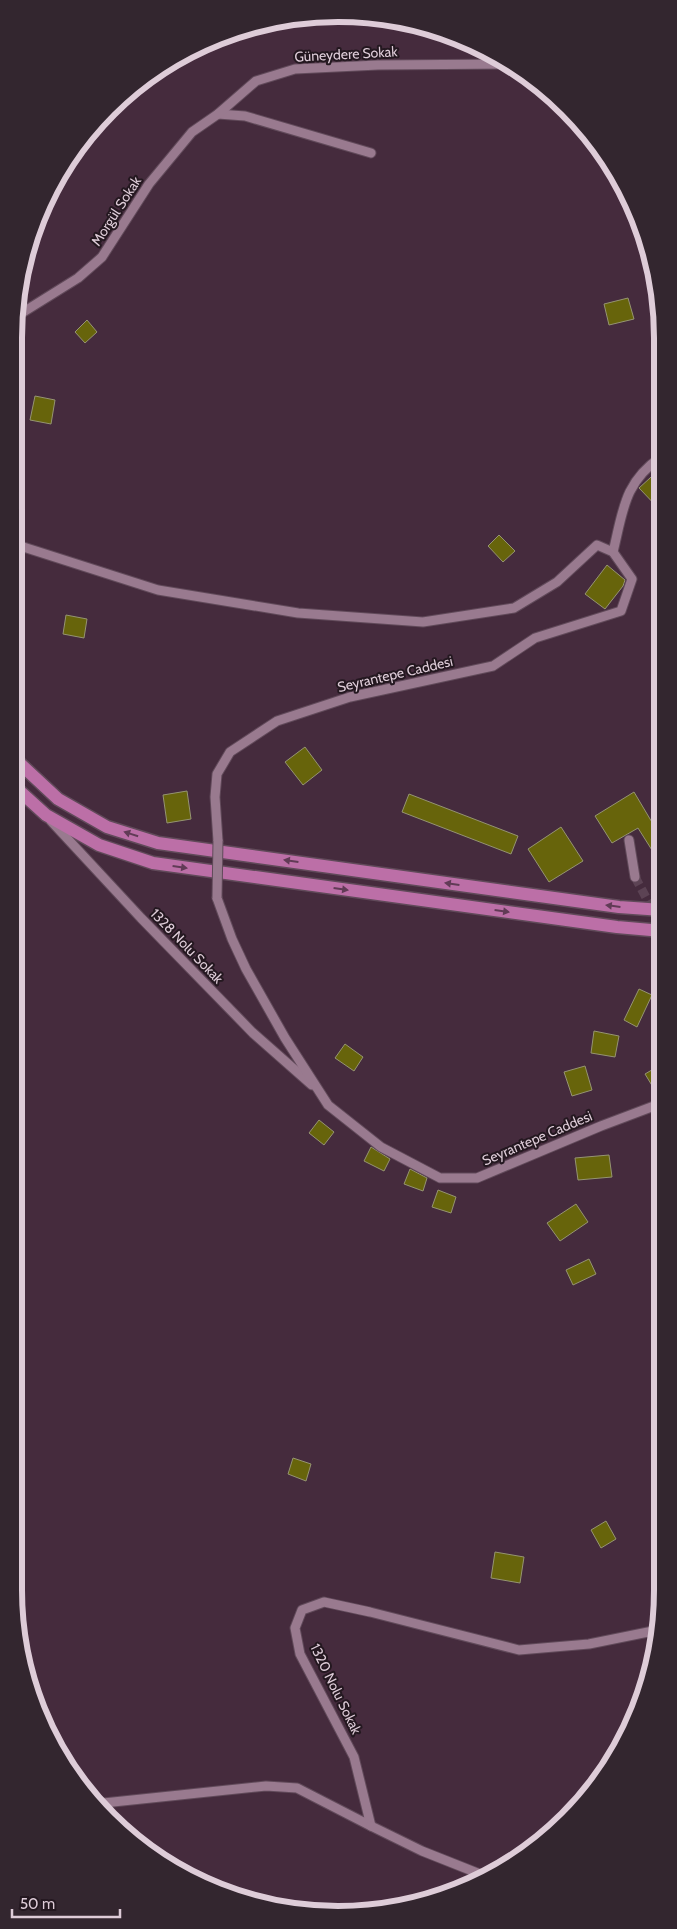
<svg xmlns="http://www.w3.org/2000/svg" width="677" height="1929" viewBox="0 0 677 1929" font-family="Cabin,sans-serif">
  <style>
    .building { fill: #67640b; stroke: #959472 }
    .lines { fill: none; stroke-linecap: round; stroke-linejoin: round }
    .minor-tunnel { stroke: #5c4354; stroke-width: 9; stroke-dasharray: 9 4.5; stroke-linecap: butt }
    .minor-casing { stroke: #614a5a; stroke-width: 11 }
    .major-casing { stroke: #614a5a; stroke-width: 15 }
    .minor { stroke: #997a8f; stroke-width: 9 }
    .major { stroke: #bc6fa7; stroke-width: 12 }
    .minor-bridge-casing { stroke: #614a5a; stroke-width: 11; stroke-linecap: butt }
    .minor-bridge { stroke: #997a8f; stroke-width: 9 }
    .oneway { fill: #613b56 }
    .labels { text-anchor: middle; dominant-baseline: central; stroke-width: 4; stroke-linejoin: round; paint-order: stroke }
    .street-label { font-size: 14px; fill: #deccd8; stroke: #241820 }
    .rim { fill: none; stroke: #deccd8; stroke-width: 6 }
  </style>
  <rect width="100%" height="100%" fill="#452b3d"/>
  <!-- building -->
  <g class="building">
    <path d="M 628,298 L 634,319 L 609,325 L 604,304 Z"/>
    <path d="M 87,320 L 97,332 L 85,343 L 75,332 Z"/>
    <path d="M 35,396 L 55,400 L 51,424 L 30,420 Z"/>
    <path d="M 661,468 L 661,511 L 639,488 Z"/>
    <path d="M 499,535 L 515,551 L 503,562 L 488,546 Z"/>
    <path d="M 607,565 L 625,580 L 623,586 L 605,609 L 585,594 Z"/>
    <path d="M 66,615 L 87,619 L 84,638 L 63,634 Z"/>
    <path d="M 305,747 L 322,770 L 303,785 L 285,762 Z"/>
    <path d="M 187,791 L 191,819 L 167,823 L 163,795 Z"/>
    <path d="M 634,792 L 656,829 L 662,826 L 662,866 L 638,828 L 612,843 L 595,816 Z"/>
    <path d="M 409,794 L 518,836 L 511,854 L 402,812 Z"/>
    <path d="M 561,827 L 583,861 L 549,882 L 528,849 Z"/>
    <path d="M 639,989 L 652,995 L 637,1027 L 624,1020 Z"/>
    <path d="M 594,1031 L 619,1036 L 615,1057 L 591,1053 Z"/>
    <path d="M 345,1044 L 363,1057 L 354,1071 L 335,1058 Z"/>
    <path d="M 662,1064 L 662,1097 L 659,1097 L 645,1074 Z"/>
    <path d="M 585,1066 L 592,1090 L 572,1096 L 564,1072 Z"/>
    <path d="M 319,1120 L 334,1132 L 324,1145 L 309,1133 Z"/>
    <path d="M 371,1147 L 390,1159 L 384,1171 L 364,1161 Z"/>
    <path d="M 609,1155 L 612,1177 L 578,1180 L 575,1158 Z"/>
    <path d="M 410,1169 L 427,1178 L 423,1191 L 404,1184 Z"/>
    <path d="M 438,1190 L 456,1197 L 451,1213 L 432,1207 Z"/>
    <path d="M 576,1204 L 588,1222 L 560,1241 L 547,1223 Z"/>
    <path d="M 589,1259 L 596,1274 L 573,1285 L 566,1270 Z"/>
    <path d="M 293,1458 L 311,1464 L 306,1481 L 288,1474 Z"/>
    <path d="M 606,1521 L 616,1539 L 601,1548 L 591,1530 Z"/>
    <path d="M 495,1552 L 524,1557 L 520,1583 L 491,1578 Z"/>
  </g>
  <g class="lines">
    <!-- minor-tunnel -->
    <path class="minor-tunnel" d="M 635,877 L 662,927"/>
    <defs>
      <g id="minor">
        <path d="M 218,114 L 245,116 L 371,153"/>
        <path d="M 17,316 L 78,278 L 102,257 L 149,184 L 192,132 L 218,114 L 256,81 L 295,69 L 378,65 L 509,64"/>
        <path d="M 14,544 L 158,590 L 298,613 L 423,622 L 514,608 L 557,582 L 597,545 L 613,552 L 632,579 L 621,611 L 535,638 L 493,666 L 350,697 L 277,721 L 230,752 L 217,774 L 215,797 L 218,841"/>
        <path d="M 613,552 C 623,511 624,482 661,457"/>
        <path d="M 51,821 L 141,918 L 253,1033 L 312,1085"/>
        <path d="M 629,840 L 635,877"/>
        <path d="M 217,898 L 232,939 L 246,969 L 285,1038 L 328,1105 L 381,1147 L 440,1178 L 477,1178 L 601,1126 L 662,1103"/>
        <path d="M 94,1804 L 266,1786 L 297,1788 L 371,1826 L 354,1757 L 300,1654 L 295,1628 L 302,1610 L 324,1602 L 370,1612 L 519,1650 L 589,1644 L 658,1630"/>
        <path d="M 371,1826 L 422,1851 L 485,1876"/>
      </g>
      <g id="major">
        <path d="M 14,758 L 58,799 L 107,827 L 158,843 L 619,907 L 662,910"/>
        <path d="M 14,786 L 46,815 L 99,845 L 153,863 L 617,927 L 662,931"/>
      </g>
    </defs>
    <!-- minor casing -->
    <use href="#minor" class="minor-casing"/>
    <!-- major casing -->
    <use href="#major" class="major-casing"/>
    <!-- minor -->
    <use href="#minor" class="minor"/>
    <!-- major -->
    <use href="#major" class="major"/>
    <defs>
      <path id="minor-bridge" d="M 217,898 L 218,841"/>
    </defs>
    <!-- minor-bridge casing -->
    <use href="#minor-bridge" class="minor-bridge-casing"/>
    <!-- minor-bridge -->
    <use href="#minor-bridge" class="minor-bridge"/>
  </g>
  <!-- one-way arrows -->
  <defs><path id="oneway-solid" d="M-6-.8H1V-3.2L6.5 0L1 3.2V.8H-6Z" transform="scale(1.25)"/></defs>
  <g class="oneway">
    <use href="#oneway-solid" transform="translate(131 834) rotate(-162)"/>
    <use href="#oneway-solid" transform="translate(291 861) rotate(-172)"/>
    <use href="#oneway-solid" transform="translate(180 867) rotate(8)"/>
    <use href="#oneway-solid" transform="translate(452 884) rotate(-172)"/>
    <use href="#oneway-solid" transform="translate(341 889) rotate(8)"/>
    <use href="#oneway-solid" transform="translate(613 906) rotate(-173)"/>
    <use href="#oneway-solid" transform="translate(502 911) rotate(8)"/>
  </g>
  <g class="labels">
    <!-- street labels -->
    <g class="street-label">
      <text transform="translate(346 54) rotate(-3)">Güneydere Sokak</text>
      <text transform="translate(116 211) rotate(-57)">Morgül Sokak</text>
      <text transform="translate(395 674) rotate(-13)">Seyrantepe Caddesi</text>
      <text transform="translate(187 946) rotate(46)">1328 Nolu Sokak</text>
      <text transform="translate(537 1138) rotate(-23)">Seyrantepe Caddesi</text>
      <text transform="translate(336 1689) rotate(64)">1320 Nolu Sokak</text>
    </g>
  </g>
  <!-- crop -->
  <path d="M0 0H677V1929H0ZM338 22H338A316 316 0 0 1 654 338V1590A316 316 0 0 1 338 1906H338A316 316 0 0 1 22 1590V338A316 316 0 0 1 338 22Z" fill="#33262f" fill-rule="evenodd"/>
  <path class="rim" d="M338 22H338A316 316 0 0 1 654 338V1590A316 316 0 0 1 338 1906H338A316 316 0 0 1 22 1590V338A316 316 0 0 1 338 22Z"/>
  <!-- scale -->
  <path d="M12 1909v8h108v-8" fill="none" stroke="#deccd8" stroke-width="2.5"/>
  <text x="20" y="1909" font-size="15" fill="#deccd8" stroke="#241820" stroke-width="4" paint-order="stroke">50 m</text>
</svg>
